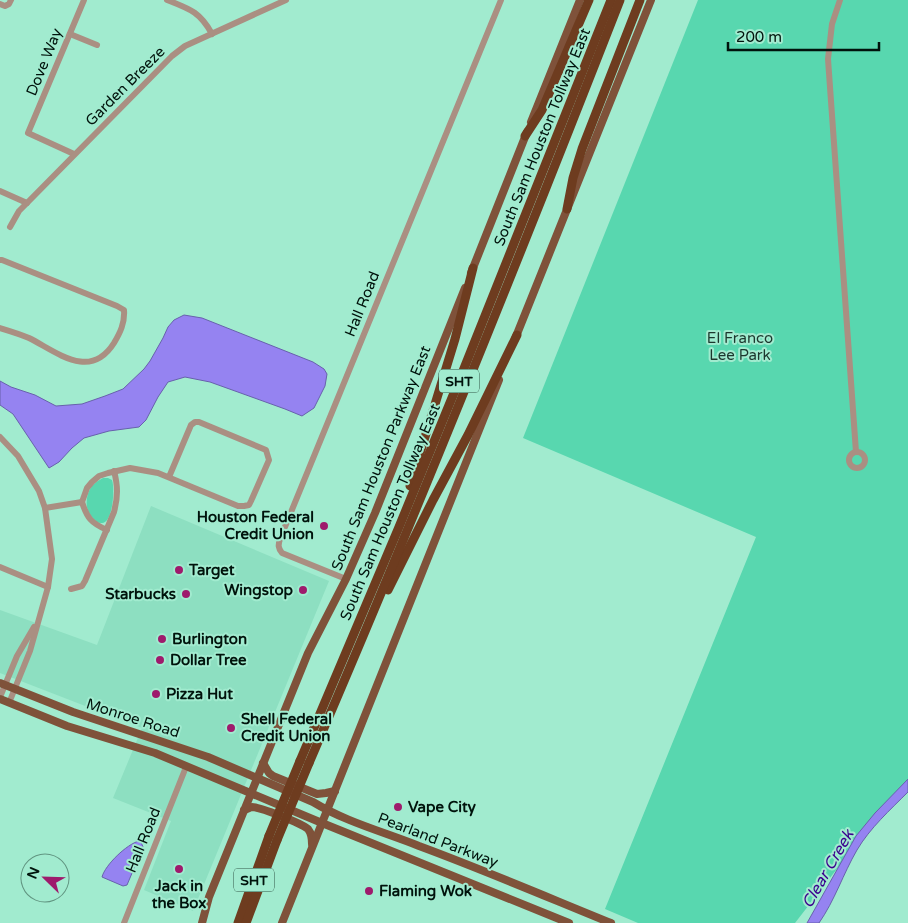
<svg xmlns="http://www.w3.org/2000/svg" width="908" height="923" viewBox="0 0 908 923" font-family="'Varela Round',sans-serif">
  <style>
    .built { fill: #8ddfc1 }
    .green { fill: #58d7af }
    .water { fill: #9583f1; stroke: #6861ac }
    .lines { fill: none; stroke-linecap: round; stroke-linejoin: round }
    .minor { stroke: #aa8f82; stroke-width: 6 }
    .major { stroke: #7f523a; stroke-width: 8 }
    .highway { stroke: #6e3c1f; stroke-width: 9 }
    .highway-bridge { stroke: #6e3c1f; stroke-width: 9 }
    .poi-dot { fill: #9e1a6c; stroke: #a1ebcf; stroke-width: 2 }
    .labels { text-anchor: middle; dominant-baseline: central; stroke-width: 4; stroke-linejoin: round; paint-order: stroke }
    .shield { fill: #a1ebcf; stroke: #305446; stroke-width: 1 }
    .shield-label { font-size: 14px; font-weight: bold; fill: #00130c }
    .street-label { font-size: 15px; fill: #00130c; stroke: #a1ebcf }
    .park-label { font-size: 15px; fill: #1c372e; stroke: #a1ebcf }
    .poi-label { font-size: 15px; font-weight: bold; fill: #00130c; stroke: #a1ebcf; text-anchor: start }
    .water-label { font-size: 16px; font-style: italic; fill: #3b018e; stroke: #a1ebcf }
  </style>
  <rect width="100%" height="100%" fill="#a1ebcf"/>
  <!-- built -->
  <path class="built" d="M 151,506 L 329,581 L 193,911 L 144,890 L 171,821 L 113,798 L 142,728 L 0,673 L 0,610 L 97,645 Z"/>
  <!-- green -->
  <g class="green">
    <path d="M 698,0 L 908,0 L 908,787 L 864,834 L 795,923 L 638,923 L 605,909 L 756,537 L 523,438 Z"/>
    <path d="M 103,478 L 108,478 L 112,480 C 115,488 113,523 102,523 C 95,524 88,513 87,507 C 86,502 87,496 89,491 C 92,485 97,481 103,478 Z"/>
  </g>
  <!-- water -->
  <g class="water">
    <path d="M 184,315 L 202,318 L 313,362 L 324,369 L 327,374 L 325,386 L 314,408 L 302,416 L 285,409 L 210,382 L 185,377 L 168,382 L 158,397 L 146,420 L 139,427 L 109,431 L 84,438 L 72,448 L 59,462 L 49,468 L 13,414 L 0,405 L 0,381 L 11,387 L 35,395 L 56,406 L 82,404 L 105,396 L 123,389 L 144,369 L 150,361 L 163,338 L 168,327 L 174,320 Z"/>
    <path d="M 908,779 L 908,792 C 890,810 870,828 857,850 C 843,874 835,900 819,923 L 807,923 L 856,836 L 875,813 Z"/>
    <path d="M 139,841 L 141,842 L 143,847 L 127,885 L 123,886 L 102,877 C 105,865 127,844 139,841 Z"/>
  </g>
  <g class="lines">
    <!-- minor -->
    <g class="minor">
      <path d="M 167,0 C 190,9 200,12 212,34"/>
      <path d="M 840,0 L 832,24 L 828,59 L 856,452"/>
      <path d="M 0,4 L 5,6 L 9,4 L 11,0"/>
      <path d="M 70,34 L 97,45"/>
      <path d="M 74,154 L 28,133 L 84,0"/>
      <path d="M 0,191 L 27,203"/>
      <path d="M 10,227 L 19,211 L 27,203 L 172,56 L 185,46 L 286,0"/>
      <path d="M 0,260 L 2,260 L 117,306 L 124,310 C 125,323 120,333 114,343 C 90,381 57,352 29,338 C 20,334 10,331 0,328"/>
      <path d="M 0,437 L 18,456 L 39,491 L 45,508 L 52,559 L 48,587 L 30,651 L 9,703"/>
      <circle cx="857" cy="460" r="8"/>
      <path d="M 45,508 L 82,502"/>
      <path d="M 107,530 C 91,523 87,518 82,502 L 87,488 L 92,482 L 99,476 L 108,473 L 130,468 L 158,473 L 238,506 L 244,506 L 249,505 L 251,501 L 269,460 L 266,450 L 199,422 L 195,422 L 191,425 L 169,477"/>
      <path d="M 0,567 L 48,587"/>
      <path d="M 346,579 L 282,553 C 278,548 278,545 280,539 L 501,0"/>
      <path d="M 71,589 L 82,586 L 85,581 L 114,512 C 118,497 118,486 114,471"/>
      <path d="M 0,697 L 17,656 L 34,627"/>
      <path d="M 124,923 L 186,767"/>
    </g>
    <!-- major -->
    <g class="major">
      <path d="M 531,122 L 580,0"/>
      <path d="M 471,273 L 527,132"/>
      <path d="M 515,339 L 651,0"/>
      <path d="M 0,683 L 73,712 L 208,757 L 313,802 C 346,822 384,832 419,846 C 484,870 547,897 611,923"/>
      <path d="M 0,699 L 67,726 L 155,753 L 322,823 L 569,923"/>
      <path d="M 263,763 L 269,773 L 273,776 L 317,794 L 326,793 L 335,791"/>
      <path d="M 244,810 C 247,809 249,808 252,807 C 260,807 301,823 308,829 C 312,834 312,839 312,844"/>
      <path d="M 202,923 L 209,897 L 308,653 L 346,579 L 375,513 L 465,288"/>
      <path d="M 282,923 L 499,380"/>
    </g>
    <!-- highway -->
    <g class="highway">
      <path d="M 525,136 L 542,110 L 589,0"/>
      <path d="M 567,209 L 573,178 L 582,149 L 640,0"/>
      <path d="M 410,486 L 455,339 L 473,268"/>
      <path d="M 388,590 L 433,500 L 468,435 L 517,335"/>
      <path d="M 300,761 L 399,527 L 463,371 L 611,0"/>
      <path d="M 309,763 C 418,510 520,256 620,0"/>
      <path d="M 238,923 L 269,836"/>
      <path d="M 246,923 L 277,840"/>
    </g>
    <!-- highway-bridge -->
    <g class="highway-bridge">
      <path d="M 269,836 L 300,761"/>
      <path d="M 277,840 L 309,763"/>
    </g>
  </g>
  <!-- markers -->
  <g class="poi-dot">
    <circle cx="324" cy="526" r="5"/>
    <circle cx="179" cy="570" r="5"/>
    <circle cx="303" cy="590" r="5"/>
    <circle cx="186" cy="594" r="5"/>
    <circle cx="162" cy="639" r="5"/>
    <circle cx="160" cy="660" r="5"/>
    <circle cx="156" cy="694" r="5"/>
    <circle cx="231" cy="728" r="5"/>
    <circle cx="398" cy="807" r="5"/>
    <circle cx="179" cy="869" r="5"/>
    <circle cx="369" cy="891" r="5"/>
  </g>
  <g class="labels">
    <!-- shield labels -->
    <g class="shield">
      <rect x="439" y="369.5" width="40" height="23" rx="4"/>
      <rect x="234" y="868.5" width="40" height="23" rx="4"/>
    </g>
    <g class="shield-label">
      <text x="459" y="381">SHT</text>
      <text x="254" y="880">SHT</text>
    </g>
    <!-- street labels -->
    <g class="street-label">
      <text transform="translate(44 62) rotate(-68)">Dove Way</text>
      <text transform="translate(125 86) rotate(-45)">Garden Breeze</text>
      <text transform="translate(542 137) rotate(-68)">South Sam Houston Tollway East</text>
      <text transform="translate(362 304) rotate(-68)">Hall Road</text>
      <text transform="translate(381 458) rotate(-68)">South Sam Houston Parkway East</text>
      <text transform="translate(390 512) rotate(-67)">South Sam Houston Tollway East</text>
      <text transform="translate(133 718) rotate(18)">Monroe Road</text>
      <text transform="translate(143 840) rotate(-68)">Hall Road</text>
      <text transform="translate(438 840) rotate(21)">Pearland Parkway</text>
    </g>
    <!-- park labels -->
    <g class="park-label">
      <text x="740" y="338">El Franco<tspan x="740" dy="17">Lee Park</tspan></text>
    </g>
    <!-- poi labels -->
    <g class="poi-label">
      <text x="314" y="517" text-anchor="end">Houston Federal<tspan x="314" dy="17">Credit Union</tspan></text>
      <text x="189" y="570">Target</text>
      <text x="293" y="590" text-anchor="end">Wingstop</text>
      <text x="176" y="594" text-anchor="end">Starbucks</text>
      <text x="172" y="639">Burlington</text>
      <text x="170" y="660">Dollar Tree</text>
      <text x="166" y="694">Pizza Hut</text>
      <text x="241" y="719">Shell Federal<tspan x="241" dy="17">Credit Union</tspan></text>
      <text x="408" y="807">Vape City</text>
      <text x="179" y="886" text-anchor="middle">Jack in<tspan x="179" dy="17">the Box</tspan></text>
      <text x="379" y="891">Flaming Wok</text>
    </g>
    <!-- water labels -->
    <g class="water-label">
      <text transform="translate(828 869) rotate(-60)">Clear Creek</text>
    </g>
  </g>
  <!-- north arrow -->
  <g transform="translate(45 878) rotate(293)"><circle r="24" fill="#a1ebcf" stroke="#619581"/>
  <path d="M0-4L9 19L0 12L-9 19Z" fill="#9e1a6c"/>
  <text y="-8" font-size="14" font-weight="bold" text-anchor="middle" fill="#00130c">N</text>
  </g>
  <!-- scale -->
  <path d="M728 42v8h151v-8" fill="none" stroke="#00130c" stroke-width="2.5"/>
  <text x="736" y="42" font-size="15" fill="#00130c" stroke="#a1ebcf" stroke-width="4" paint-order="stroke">200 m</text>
</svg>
